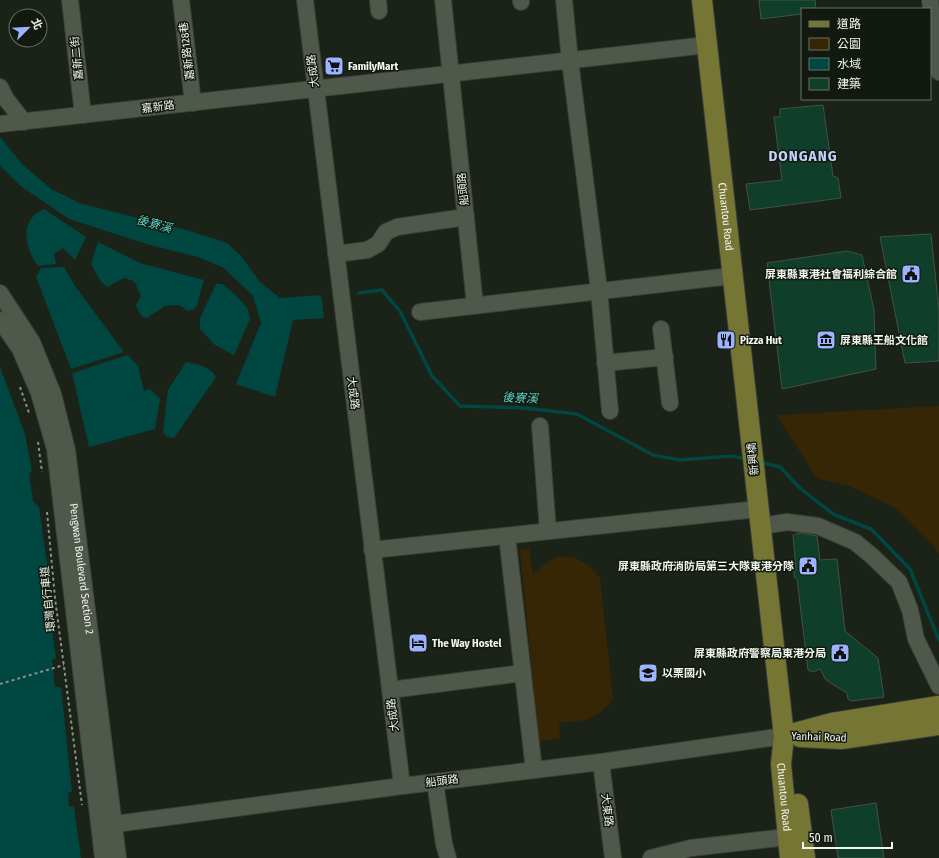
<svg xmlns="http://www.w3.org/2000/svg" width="939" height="858" viewBox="0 0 939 858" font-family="'Fira Sans Condensed','Noto Sans TC',sans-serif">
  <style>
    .green { fill: #372606 }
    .water { fill: #004641 }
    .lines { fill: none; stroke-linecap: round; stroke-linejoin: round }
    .stream { stroke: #004641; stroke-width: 3.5 }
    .building { fill: #0f3e2a; stroke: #425149 }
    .minor-casing { stroke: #3a3f37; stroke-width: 18 }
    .major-casing { stroke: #3a3f37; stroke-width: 22 }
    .path { stroke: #8b9188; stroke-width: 2; stroke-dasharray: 3 3; stroke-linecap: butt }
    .minor { stroke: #50584b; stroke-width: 16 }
    .major { stroke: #757534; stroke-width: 20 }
    .labels { text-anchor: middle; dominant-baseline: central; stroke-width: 3; stroke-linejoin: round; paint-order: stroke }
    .street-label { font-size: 11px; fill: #f1f6ef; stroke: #12190e }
    .poi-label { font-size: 11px; font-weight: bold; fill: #f1f6ef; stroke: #12190e; text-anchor: start }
    .water-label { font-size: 12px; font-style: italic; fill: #5ed6cd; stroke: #12190e }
    .district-label { font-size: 15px; font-weight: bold; letter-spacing: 1px; fill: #c2d0fa; stroke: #12190e }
  </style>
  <rect width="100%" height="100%" fill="#1b2217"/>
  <!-- green -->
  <g class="green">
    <path d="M 939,406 L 939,555 L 935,547 L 895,508 L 852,487 L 820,479 L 814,474 L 777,415 Z"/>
    <path d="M 529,548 L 533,574 C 540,569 547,561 556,558 C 572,552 592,565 600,579 L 613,698 C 601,718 582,723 559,722 L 560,738 L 539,741 L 520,550 Z"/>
  </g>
  <!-- water -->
  <g class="water">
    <path d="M 0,137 L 23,165 L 63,199 L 190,231 L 227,243 L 241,256 L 260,282 L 280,298 L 321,295 L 324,318 L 293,320 L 275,397 L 236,384 L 261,323 L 253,296 L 224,268 L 198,257 L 150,245 L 69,219 L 22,187 L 0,166 Z"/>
    <path d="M 44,209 L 86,237 L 75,260 L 63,248 L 54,254 L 56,264 L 38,266 C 25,248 18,220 44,209 Z"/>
    <path d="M 98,242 L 140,263 L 204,280 L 196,308 L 188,311 L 179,305 L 165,306 L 147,318 L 141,316 L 136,305 L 141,296 L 134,281 L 124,278 L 107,287 L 101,282 L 91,264 Z"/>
    <path d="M 64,267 L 75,286 L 124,352 L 71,369 L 36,277 L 41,268 Z"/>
    <path d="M 216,284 L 222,284 L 235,294 L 248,309 L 250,319 L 234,355 L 215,345 L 200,329 L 200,318 Z"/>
    <path d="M 128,355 L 138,366 L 144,391 L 150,389 L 160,399 L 155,429 L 89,447 L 72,373 Z"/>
    <path d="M 186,362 C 197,364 210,366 216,377 L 174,438 L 167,437 L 163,432 L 168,390 Z"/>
    <path d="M 0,367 L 25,434 L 32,471 L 29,473 L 33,501 L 39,507 L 49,577 L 43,583 L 44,597 L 48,598 L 56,659 L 52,660 L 55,687 L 61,687 L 72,792 L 68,793 L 69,806 L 74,807 L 81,858 L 0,858 Z"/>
  </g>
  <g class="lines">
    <!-- stream -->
    <g class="stream">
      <path d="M 53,192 L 74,202"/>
      <path d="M 359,293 L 382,290 L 400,311 L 432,376 L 460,406 L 525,408 L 577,414 L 653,455 L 680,460 L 732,456 L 746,459"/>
      <path d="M 760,462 L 780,467 L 800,488 L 833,514 L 871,529 L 910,569 L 939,640"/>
    </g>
  </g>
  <!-- building -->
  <g class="building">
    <path d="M 759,0 L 815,0 L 816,9 L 802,9 L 802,14 L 761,19 Z"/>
    <path d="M 823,105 L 833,176 L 838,178 L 841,198 L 750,210 L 746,184 L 782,180 L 774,117 L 780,117 L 780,109 Z"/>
    <path d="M 931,234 L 939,310 L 939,361 L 905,363 L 880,237 Z"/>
    <path d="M 847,251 L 862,255 L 874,310 L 876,369 L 782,389 L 767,263 Z"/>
    <path d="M 801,533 L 817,536 L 820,560 L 837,559 L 845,631 L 878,658 L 884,697 L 851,701 L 848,699 L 847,693 L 826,680 L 820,669 L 813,672 L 808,670 L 797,579 L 794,577 L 794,572 L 796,569 L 793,535 Z"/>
    <path d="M 876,803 L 884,858 L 838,858 L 831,810 Z"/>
  </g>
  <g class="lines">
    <defs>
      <g id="minor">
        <path d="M 70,0 L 83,115"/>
        <path d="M 181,0 L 193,103"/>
        <path d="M 305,0 L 402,786"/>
        <path d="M 378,0 L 379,11"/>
        <path d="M 443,0 L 475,305"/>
        <path d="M 521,0 L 521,2"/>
        <path d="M 564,0 L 570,61 L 599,290 L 610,411"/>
        <path d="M 930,0 L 939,72"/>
        <path d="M 0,87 L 6,99 L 24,122"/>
        <path d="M 0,124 L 707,45"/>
        <path d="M 336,254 L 367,250 L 378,244 L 386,232 L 397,227 L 466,217"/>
        <path id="s1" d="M 0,293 L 32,342 L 53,394 L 67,450 L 118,858"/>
        <path d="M 420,312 L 731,276"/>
        <path d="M 0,320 L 20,349 L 39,393 L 55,449 L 103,858"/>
        <path d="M 661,329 L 670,403"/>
        <path d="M 605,363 L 665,357"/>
        <path d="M 540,426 L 548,531"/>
        <path d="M 761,526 L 787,522 L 818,526 L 855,542 L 872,556 L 899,582 L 910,610 L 916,639 L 939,686"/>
        <path d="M 507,536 L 534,770"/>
        <path d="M 372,550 L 758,509"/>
        <path d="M 390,690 L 523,673"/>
        <path d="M 601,762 L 613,858"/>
        <path d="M 435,782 L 444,844 L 448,858"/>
        <path d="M 100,826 L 402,786 L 601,762 L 784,736"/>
        <path d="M 651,858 L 691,848 L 787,837"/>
      </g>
      <g id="major">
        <path id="s2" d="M 702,0 L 784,736 L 781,764 L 790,858"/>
        <path d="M 784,736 L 832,723 L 939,706"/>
        <path d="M 800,737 L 841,739 L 939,725"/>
        <path d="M 798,804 L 805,858"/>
      </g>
    </defs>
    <!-- minor casing -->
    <use href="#minor" class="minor-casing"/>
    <!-- major casing -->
    <use href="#major" class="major-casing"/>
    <!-- path -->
    <g class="path">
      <path d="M 20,387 L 29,413"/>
      <path d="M 38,442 L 42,472"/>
      <path d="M 47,512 L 55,598 L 82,805"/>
      <path d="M 0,684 L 64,665"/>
    </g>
    <!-- minor -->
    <use href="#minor" class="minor"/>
    <!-- major -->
    <use href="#major" class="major"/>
  </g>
  <!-- icons -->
  <defs>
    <symbol id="supermarket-square" viewBox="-11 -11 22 22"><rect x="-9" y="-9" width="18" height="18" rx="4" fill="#9cb4fd" stroke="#12190e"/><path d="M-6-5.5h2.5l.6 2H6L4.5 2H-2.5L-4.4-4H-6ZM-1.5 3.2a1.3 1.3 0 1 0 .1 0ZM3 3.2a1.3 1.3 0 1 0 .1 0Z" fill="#111"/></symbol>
    <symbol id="civic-square" viewBox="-11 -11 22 22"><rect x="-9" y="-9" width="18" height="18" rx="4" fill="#9cb4fd" stroke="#12190e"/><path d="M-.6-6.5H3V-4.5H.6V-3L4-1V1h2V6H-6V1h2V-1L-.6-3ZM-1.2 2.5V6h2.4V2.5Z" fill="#111"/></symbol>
    <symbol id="restaurant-square" viewBox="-11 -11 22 22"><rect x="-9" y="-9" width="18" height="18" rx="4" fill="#9cb4fd" stroke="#12190e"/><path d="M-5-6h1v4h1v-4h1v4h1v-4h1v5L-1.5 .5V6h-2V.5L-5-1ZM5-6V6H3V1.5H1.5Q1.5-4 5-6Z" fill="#111"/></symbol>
    <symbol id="museum-square" viewBox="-11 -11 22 22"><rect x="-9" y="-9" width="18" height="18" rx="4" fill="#9cb4fd" stroke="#12190e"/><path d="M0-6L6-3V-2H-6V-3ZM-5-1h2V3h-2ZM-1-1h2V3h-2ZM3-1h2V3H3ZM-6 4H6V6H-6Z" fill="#111"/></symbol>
    <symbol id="hotel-square" viewBox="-11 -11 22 22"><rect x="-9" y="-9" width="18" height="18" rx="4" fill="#9cb4fd" stroke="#12190e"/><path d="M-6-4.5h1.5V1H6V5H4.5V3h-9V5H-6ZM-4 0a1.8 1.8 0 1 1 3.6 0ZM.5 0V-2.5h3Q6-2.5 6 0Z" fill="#111"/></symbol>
    <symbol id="school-square" viewBox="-11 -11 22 22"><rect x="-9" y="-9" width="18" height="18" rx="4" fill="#9cb4fd" stroke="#12190e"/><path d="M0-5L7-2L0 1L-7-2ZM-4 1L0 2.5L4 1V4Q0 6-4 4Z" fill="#111"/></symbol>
  </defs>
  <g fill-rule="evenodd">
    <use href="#supermarket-square" x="323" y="55" width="22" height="22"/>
    <use href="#civic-square" x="900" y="263" width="22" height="22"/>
    <use href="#restaurant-square" x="715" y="329" width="22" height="22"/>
    <use href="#museum-square" x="815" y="329" width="22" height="22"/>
    <use href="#civic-square" x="797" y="555" width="22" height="22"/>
    <use href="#hotel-square" x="407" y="632" width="22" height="22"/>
    <use href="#civic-square" x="829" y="642" width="22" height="22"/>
    <use href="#school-square" x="637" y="662" width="22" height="22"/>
  </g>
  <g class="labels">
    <!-- street labels -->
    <g class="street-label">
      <text transform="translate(187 51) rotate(-97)">嘉新路128巷</text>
      <text transform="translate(77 58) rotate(-96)">嘉新二街</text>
      <text transform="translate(313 71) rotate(-97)">大成路</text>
      <text transform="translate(158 107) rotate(-7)">嘉新路</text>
      <text transform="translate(463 189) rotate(-96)">船頭路</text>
      <text stroke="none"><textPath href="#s2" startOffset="218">Chuantou Road</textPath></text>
      <text transform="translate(353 393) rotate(83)">大成路</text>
      <text transform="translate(753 459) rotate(-96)">新興橋</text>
      <text stroke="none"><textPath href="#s1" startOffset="292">Pengwan Boulevard Section 2</textPath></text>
      <text transform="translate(48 599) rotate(-96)">環灣自行車道</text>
      <text transform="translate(393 715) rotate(-97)">大成路</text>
      <text transform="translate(819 737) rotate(2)">Yanhai Road</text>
      <text transform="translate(442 781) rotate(-7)">船頭路</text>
      <text stroke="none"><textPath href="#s2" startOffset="802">Chuantou Road</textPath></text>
      <text transform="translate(607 810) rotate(83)">大東路</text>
    </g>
    <!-- poi labels -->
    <g class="poi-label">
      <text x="348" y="66">FamilyMart</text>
      <text x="897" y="274" text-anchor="end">屏東縣東港社會福利綜合館</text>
      <text x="740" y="340">Pizza Hut</text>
      <text x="840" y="340">屏東縣王船文化館</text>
      <text x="794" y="566" text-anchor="end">屏東縣政府消防局第三大隊東港分隊</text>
      <text x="432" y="643">The Way Hostel</text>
      <text x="826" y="653" text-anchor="end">屏東縣政府警察局東港分局</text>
      <text x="662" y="673">以栗國小</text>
    </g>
    <!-- water labels -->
    <g class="water-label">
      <text transform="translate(154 224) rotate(15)">後寮溪</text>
      <text transform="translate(520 398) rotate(3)">後寮溪</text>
    </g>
    <!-- district labels -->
    <g class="district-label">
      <text x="803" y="156">DONGANG</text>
    </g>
  </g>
  <!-- legend -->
  <rect x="801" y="8" width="130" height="92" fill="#12190e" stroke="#6b7168"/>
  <rect x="809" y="21" width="20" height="6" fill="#757534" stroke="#6b7168"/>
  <text x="837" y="28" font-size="12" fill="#f1f6ef">道路</text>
  <rect x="809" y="38" width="20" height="12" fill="#372606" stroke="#6b7168"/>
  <text x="837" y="48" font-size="12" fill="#f1f6ef">公園</text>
  <rect x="809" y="58" width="20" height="12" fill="#004641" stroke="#6b7168"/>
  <text x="837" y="68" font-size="12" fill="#f1f6ef">水域</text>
  <rect x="809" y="78" width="20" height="12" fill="#0f3e2a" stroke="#6b7168"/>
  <text x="837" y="88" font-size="12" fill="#f1f6ef">建築</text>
  <!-- north arrow -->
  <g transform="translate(28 28) rotate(66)"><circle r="19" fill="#12190e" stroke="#6b7168"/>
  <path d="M0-3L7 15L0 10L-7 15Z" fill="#9cb4fd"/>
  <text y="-6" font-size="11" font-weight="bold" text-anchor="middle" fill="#f1f6ef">北</text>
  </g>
  <!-- scale -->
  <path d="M803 842v6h89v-6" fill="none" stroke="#f1f6ef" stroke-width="2"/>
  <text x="809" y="842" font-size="12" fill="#f1f6ef" stroke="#12190e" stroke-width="3" paint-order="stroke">50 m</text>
</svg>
